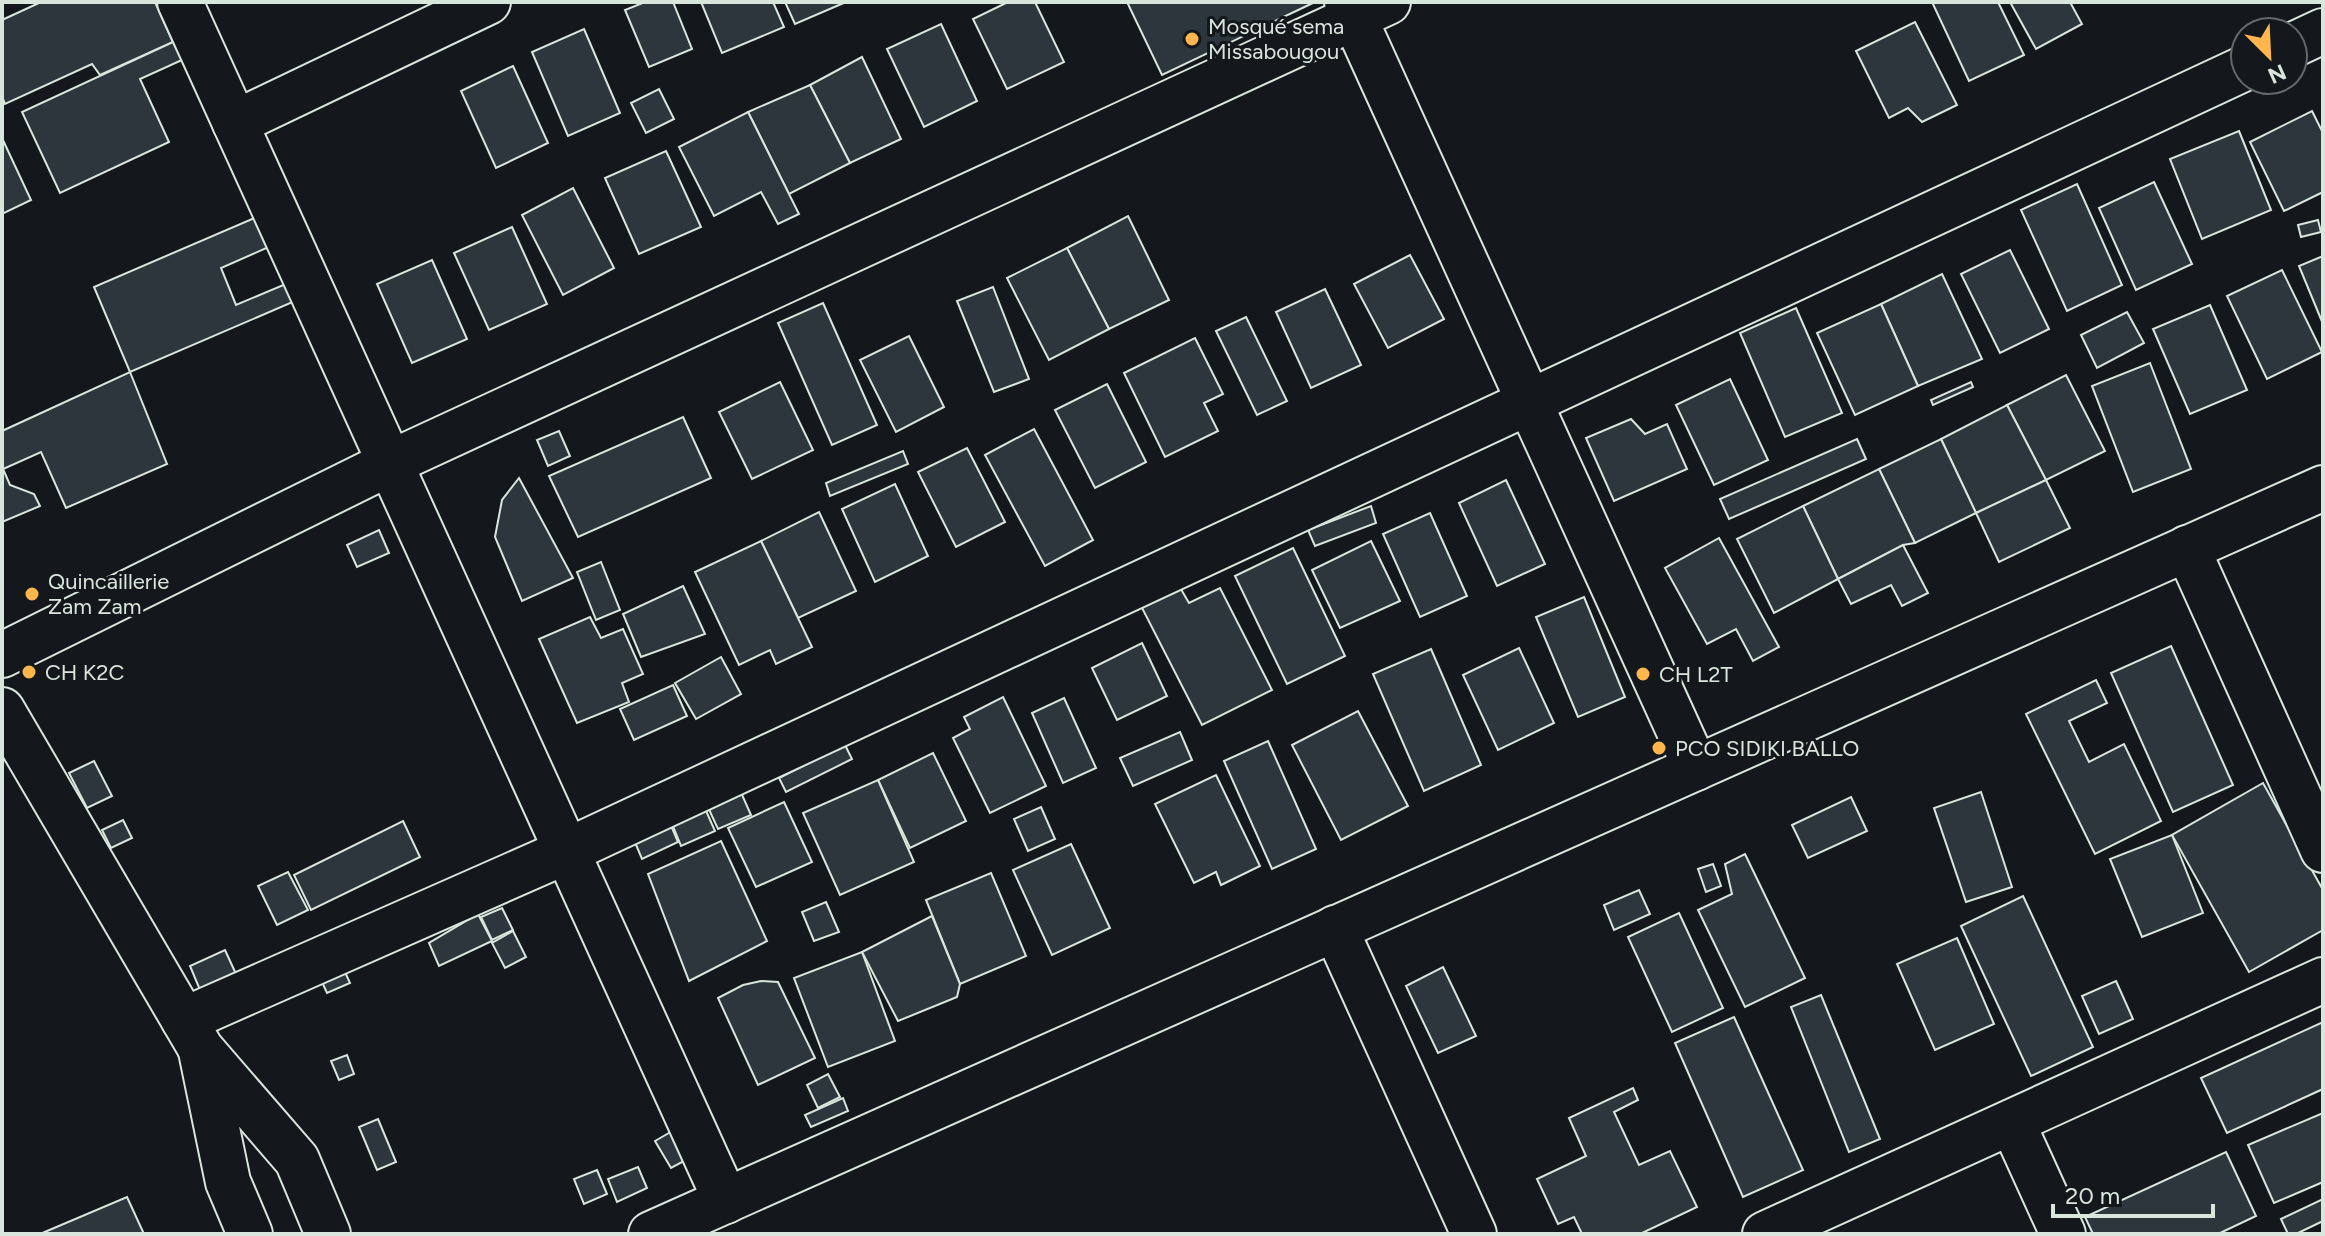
<svg xmlns="http://www.w3.org/2000/svg" width="2325" height="1236" viewBox="0 0 2325 1236" font-family="Figtree,sans-serif">
  <style>
    .building { fill: #2c363c; stroke: #d8e6dc; stroke-width: 2 }
    .lines { fill: none; stroke-linecap: round; stroke-linejoin: round }
    .minor-casing { stroke: #d8e6dc; stroke-width: 48 }
    .minor { stroke: #14181c; stroke-width: 44 }
    .poi-dot { fill: #ffb74d; stroke: #14181c; stroke-width: 3 }
    .labels { text-anchor: middle; dominant-baseline: central; stroke-width: 6; stroke-linejoin: round; paint-order: stroke }
    .poi-label { font-size: 22px; fill: #d8e6dc; stroke: #14181c; text-anchor: start }
  </style>
  <rect width="100%" height="100%" fill="#14181c"/>
  <!-- building -->
  <g class="building">
    <path d="M 41,2 L 155,2 L 173,42 L 100,75 L 92,64 L 5,104 L 2,96 L 2,20 Z"/>
    <path d="M 645,2 L 673,2 L 692,49 L 649,67 L 625,10 Z"/>
    <path d="M 701,2 L 773,2 L 784,27 L 722,53 Z"/>
    <path d="M 785,2 L 846,2 L 795,24 Z"/>
    <path d="M 1008,2 L 1035,2 L 1064,62 L 1007,89 L 973,19 Z"/>
    <path d="M 1127,2 L 1315,2 L 1162,75 Z"/>
    <path d="M 1932,2 L 1998,2 L 2024,55 L 1969,81 Z"/>
    <path d="M 2010,2 L 2070,2 L 2082,24 L 2036,49 Z"/>
    <path d="M 1915,22 L 1957,105 L 1922,122 L 1908,108 L 1889,118 L 1856,51 Z"/>
    <path d="M 941,24 L 977,101 L 924,127 L 887,49 Z"/>
    <path d="M 584,29 L 620,113 L 568,136 L 532,52 Z"/>
    <path d="M 173,42 L 182,60 L 140,79 L 169,142 L 60,193 L 22,112 Z"/>
    <path d="M 862,57 L 901,139 L 850,163 L 810,85 Z"/>
    <path d="M 513,66 L 548,143 L 496,168 L 461,91 Z"/>
    <path d="M 810,85 L 850,163 L 789,194 L 748,112 Z"/>
    <path d="M 659,89 L 674,119 L 646,133 L 631,103 Z"/>
    <path d="M 2312,111 L 2323,133 L 2323,192 L 2284,211 L 2250,142 Z"/>
    <path d="M 748,112 L 799,214 L 778,224 L 761,192 L 714,216 L 679,147 Z"/>
    <path d="M 2239,131 L 2271,210 L 2202,239 L 2170,159 Z"/>
    <path d="M 2,138 L 31,200 L 2,214 Z"/>
    <path d="M 666,151 L 701,227 L 639,254 L 605,178 Z"/>
    <path d="M 2154,182 L 2192,264 L 2136,290 L 2099,208 Z"/>
    <path d="M 2077,184 L 2122,285 L 2067,311 L 2021,210 Z"/>
    <path d="M 573,188 L 614,268 L 563,295 L 522,215 Z"/>
    <path d="M 259,216 L 271,246 L 221,268 L 236,305 L 288,283 L 295,301 L 130,372 L 94,287 Z"/>
    <path d="M 1128,216 L 1169,300 L 1109,329 L 1067,248 Z"/>
    <path d="M 2318,220 L 2321,232 L 2301,237 L 2298,225 Z"/>
    <path d="M 512,227 L 547,304 L 489,330 L 454,253 Z"/>
    <path d="M 1067,248 L 1109,329 L 1049,360 L 1007,278 Z"/>
    <path d="M 2010,250 L 2049,329 L 2000,353 L 1961,274 Z"/>
    <path d="M 1410,255 L 1444,319 L 1388,348 L 1354,284 Z"/>
    <path d="M 2323,256 L 2323,324 L 2299,266 Z"/>
    <path d="M 432,260 L 467,339 L 412,363 L 377,284 Z"/>
    <path d="M 2282,270 L 2322,352 L 2267,379 L 2227,296 Z"/>
    <path d="M 1942,274 L 1982,359 L 1918,386 L 1881,304 Z"/>
    <path d="M 993,287 L 1029,379 L 994,392 L 957,301 Z"/>
    <path d="M 1325,289 L 1361,365 L 1311,388 L 1276,312 Z"/>
    <path d="M 823,303 L 877,425 L 832,445 L 778,323 Z"/>
    <path d="M 1881,304 L 1918,386 L 1855,415 L 1817,333 Z"/>
    <path d="M 2210,305 L 2247,390 L 2190,414 L 2153,329 Z"/>
    <path d="M 1796,308 L 1842,413 L 1785,437 L 1740,333 Z"/>
    <path d="M 2127,312 L 2144,343 L 2097,368 L 2081,335 Z"/>
    <path d="M 1246,317 L 1287,401 L 1257,415 L 1216,331 Z"/>
    <path d="M 909,336 L 944,407 L 896,432 L 860,360 Z"/>
    <path d="M 1195,338 L 1223,394 L 1204,403 L 1218,431 L 1165,457 L 1124,373 Z"/>
    <path d="M 2150,363 L 2191,469 L 2133,492 L 2092,386 Z"/>
    <path d="M 130,372 L 167,464 L 66,508 L 41,452 L 3,469 L 10,485 L 34,494 L 40,506 L 2,522 L 2,431 Z"/>
    <path d="M 2066,375 L 2105,451 L 2046,480 L 2007,405 Z"/>
    <path d="M 1730,379 L 1768,460 L 1714,485 L 1676,405 Z"/>
    <path d="M 780,382 L 813,450 L 752,479 L 719,412 Z"/>
    <path d="M 1971,382 L 1973,387 L 1933,405 L 1931,400 Z"/>
    <path d="M 1107,384 L 1146,462 L 1095,488 L 1055,410 Z"/>
    <path d="M 2007,405 L 2046,480 L 1976,513 L 1941,439 Z"/>
    <path d="M 683,417 L 711,478 L 578,537 L 549,476 Z"/>
    <path d="M 1631,419 L 1645,434 L 1667,424 L 1687,469 L 1614,501 L 1586,438 Z"/>
    <path d="M 1034,429 L 1093,540 L 1045,566 L 985,455 Z"/>
    <path d="M 559,431 L 570,456 L 548,466 L 537,440 Z"/>
    <path d="M 1857,439 L 1866,459 L 1729,519 L 1720,499 Z"/>
    <path d="M 1941,439 L 1976,513 L 1915,543 L 1879,469 Z"/>
    <path d="M 967,448 L 1005,522 L 956,547 L 918,472 Z"/>
    <path d="M 903,451 L 908,464 L 830,496 L 826,483 Z"/>
    <path d="M 1879,469 L 1915,543 L 1903,545 L 1838,579 L 1803,506 Z"/>
    <path d="M 519,478 L 573,578 L 522,601 L 495,537 L 502,500 Z"/>
    <path d="M 1506,480 L 1545,564 L 1497,586 L 1459,503 Z"/>
    <path d="M 2046,480 L 2070,528 L 1999,562 L 1976,513 Z"/>
    <path d="M 895,484 L 928,556 L 875,582 L 842,509 Z"/>
    <path d="M 1371,506 L 1376,523 L 1315,546 L 1308,530 Z"/>
    <path d="M 1803,506 L 1838,579 L 1774,613 L 1737,539 Z"/>
    <path d="M 819,512 L 856,591 L 798,618 L 761,541 Z"/>
    <path d="M 1430,513 L 1467,596 L 1420,617 L 1383,534 Z"/>
    <path d="M 379,530 L 389,553 L 357,567 L 347,545 Z"/>
    <path d="M 1719,538 L 1779,647 L 1753,661 L 1736,629 L 1707,644 L 1665,568 Z"/>
    <path d="M 761,541 L 812,647 L 776,664 L 770,650 L 739,665 L 695,572 Z"/>
    <path d="M 1371,541 L 1400,601 L 1340,628 L 1312,570 Z"/>
    <path d="M 1903,545 L 1928,593 L 1902,606 L 1891,585 L 1851,604 L 1838,579 Z"/>
    <path d="M 1293,548 L 1345,656 L 1287,684 L 1235,576 Z"/>
    <path d="M 601,562 L 620,610 L 596,620 L 577,572 Z"/>
    <path d="M 1178,584 L 1189,603 L 1220,588 L 1272,690 L 1202,725 L 1140,604 Z"/>
    <path d="M 683,586 L 705,634 L 641,657 L 623,614 Z"/>
    <path d="M 1584,597 L 1625,697 L 1578,717 L 1536,617 Z"/>
    <path d="M 590,617 L 601,638 L 623,629 L 643,674 L 622,683 L 629,702 L 577,723 L 539,639 Z"/>
    <path d="M 1142,643 L 1167,696 L 1117,720 L 1092,668 Z"/>
    <path d="M 2171,646 L 2233,785 L 2173,812 L 2111,673 Z"/>
    <path d="M 1519,648 L 1554,723 L 1498,750 L 1463,675 Z"/>
    <path d="M 1431,649 L 1481,765 L 1424,791 L 1373,674 Z"/>
    <path d="M 721,657 L 741,694 L 696,719 L 675,683 Z"/>
    <path d="M 2096,680 L 2107,703 L 2069,721 L 2089,762 L 2124,744 L 2161,821 L 2095,854 L 2026,714 Z"/>
    <path d="M 673,685 L 687,716 L 634,740 L 620,709 Z"/>
    <path d="M 1003,697 L 1046,786 L 990,813 L 953,738 L 970,729 L 964,717 Z"/>
    <path d="M 1064,698 L 1096,768 L 1063,783 L 1032,713 Z"/>
    <path d="M 1358,711 L 1408,806 L 1341,840 L 1292,745 Z"/>
    <path d="M 1180,732 L 1192,760 L 1133,786 L 1120,758 Z"/>
    <path d="M 1268,741 L 1316,849 L 1272,869 L 1224,761 Z"/>
    <path d="M 845,745 L 852,759 L 786,792 L 779,778 Z"/>
    <path d="M 933,753 L 966,821 L 910,848 L 878,780 Z"/>
    <path d="M 94,761 L 112,796 L 87,808 L 69,773 Z"/>
    <path d="M 1216,775 L 1260,866 L 1221,885 L 1216,872 L 1194,883 L 1155,804 Z"/>
    <path d="M 878,780 L 914,862 L 840,895 L 803,813 Z"/>
    <path d="M 2263,783 L 2323,890 L 2323,930 L 2249,972 L 2172,835 Z"/>
    <path d="M 739,788 L 751,815 L 718,829 L 706,803 Z"/>
    <path d="M 1981,792 L 2012,887 L 1966,902 L 1934,808 Z"/>
    <path d="M 1851,797 L 1867,831 L 1808,858 L 1792,825 Z"/>
    <path d="M 784,802 L 812,862 L 756,887 L 728,828 Z"/>
    <path d="M 703,804 L 715,831 L 681,846 L 670,819 Z"/>
    <path d="M 1041,807 L 1055,839 L 1028,851 L 1014,819 Z"/>
    <path d="M 667,816 L 678,842 L 642,859 L 631,833 Z"/>
    <path d="M 123,820 L 132,838 L 111,848 L 102,830 Z"/>
    <path d="M 403,821 L 420,857 L 311,910 L 294,875 Z"/>
    <path d="M 2172,835 L 2203,913 L 2142,937 L 2110,859 Z"/>
    <path d="M 721,841 L 767,941 L 689,981 L 648,874 Z"/>
    <path d="M 1071,844 L 1110,928 L 1052,955 L 1013,870 Z"/>
    <path d="M 1745,854 L 1805,978 L 1745,1007 L 1698,910 L 1732,894 L 1725,864 Z"/>
    <path d="M 1713,864 L 1721,886 L 1706,892 L 1698,869 Z"/>
    <path d="M 288,872 L 308,910 L 277,925 L 258,886 Z"/>
    <path d="M 991,873 L 1026,956 L 960,984 L 926,900 Z"/>
    <path d="M 1639,890 L 1650,914 L 1614,930 L 1604,905 Z"/>
    <path d="M 2023,896 L 2093,1047 L 2031,1076 L 1961,926 Z"/>
    <path d="M 826,902 L 839,932 L 814,941 L 802,912 Z"/>
    <path d="M 502,908 L 513,930 L 492,940 L 481,917 Z"/>
    <path d="M 1679,913 L 1723,1008 L 1672,1032 L 1628,937 Z"/>
    <path d="M 478,914 L 492,941 L 439,966 L 429,943 Z"/>
    <path d="M 932,916 L 960,984 L 957,997 L 898,1021 L 862,952 Z"/>
    <path d="M 513,931 L 526,957 L 505,968 L 492,943 Z"/>
    <path d="M 1957,938 L 1994,1024 L 1935,1050 L 1897,964 Z"/>
    <path d="M 225,950 L 236,974 L 200,990 L 190,966 Z"/>
    <path d="M 862,952 L 895,1041 L 828,1067 L 794,978 Z"/>
    <path d="M 340,961 L 350,983 L 327,993 L 317,971 Z"/>
    <path d="M 1443,967 L 1476,1036 L 1438,1053 L 1406,986 Z"/>
    <path d="M 761,981 L 778,982 L 815,1058 L 758,1085 L 718,998 L 743,985 Z"/>
    <path d="M 2116,981 L 2133,1019 L 2099,1034 L 2082,996 Z"/>
    <path d="M 1821,995 L 1880,1139 L 1849,1152 L 1791,1007 Z"/>
    <path d="M 1734,1017 L 1803,1170 L 1743,1197 L 1675,1043 Z"/>
    <path d="M 2323,1022 L 2323,1089 L 2227,1133 L 2201,1078 Z"/>
    <path d="M 347,1055 L 354,1074 L 339,1080 L 331,1061 Z"/>
    <path d="M 828,1074 L 840,1097 L 818,1108 L 807,1085 Z"/>
    <path d="M 1633,1088 L 1638,1100 L 1614,1112 L 1639,1165 L 1670,1151 L 1697,1207 L 1640,1234 L 1582,1234 L 1574,1217 L 1558,1224 L 1537,1179 L 1586,1156 L 1569,1118 Z"/>
    <path d="M 843,1098 L 848,1111 L 811,1127 L 805,1115 Z"/>
    <path d="M 2323,1113 L 2323,1182 L 2274,1203 L 2248,1145 Z"/>
    <path d="M 378,1119 L 396,1162 L 377,1170 L 359,1127 Z"/>
    <path d="M 681,1126 L 697,1154 L 671,1168 L 655,1141 Z"/>
    <path d="M 2226,1152 L 2256,1216 L 2218,1234 L 2093,1234 L 2085,1217 Z"/>
    <path d="M 638,1167 L 647,1188 L 617,1202 L 608,1179 Z"/>
    <path d="M 597,1170 L 607,1194 L 584,1204 L 574,1179 Z"/>
    <path d="M 127,1197 L 144,1234 L 40,1234 Z"/>
    <path d="M 2323,1199 L 2323,1221 L 2296,1234 L 2288,1234 L 2281,1219 Z"/>
  </g>
  <g class="lines">
    <defs>
      <g id="minor">
        <path d="M 180,2 L 726,1201"/>
        <path d="M 1347,2 L 1696,768"/>
        <path d="M 2293,45 L 2323,31"/>
        <path d="M 235,123 L 488,2"/>
        <path d="M 2187,548 L 2323,850"/>
        <path d="M 2,655 L 390,463 L 1388,2"/>
        <path d="M 2,710 L 201,1049 L 297,1160 L 328,1234"/>
        <path d="M 1335,928 L 1474,1234"/>
        <path d="M 184,1020 L 567,851 L 2245,68"/>
        <path d="M 201,1051 L 228,1182 L 250,1234"/>
        <path d="M 2012,1122 L 2063,1234"/>
        <path d="M 651,1234 L 2323,488"/>
        <path d="M 1765,1234 L 2323,980"/>
      </g>
    </defs>
    <!-- minor casing -->
    <use href="#minor" class="minor-casing"/>
    <!-- minor -->
    <use href="#minor" class="minor"/>
  </g>
  <!-- markers -->
  <g class="poi-dot">
    <circle cx="1192" cy="39" r="8"/>
    <circle cx="32" cy="594" r="8"/>
    <circle cx="29" cy="672" r="8"/>
    <circle cx="1643" cy="674" r="8"/>
    <circle cx="1659" cy="748" r="8"/>
  </g>
  <g class="labels">
    <!-- poi labels -->
    <g class="poi-label">
      <text x="1208" y="26">Mosqué sema<tspan x="1208" dy="25">Missabougou</tspan></text>
      <text x="48" y="581">Quincaillerie<tspan x="48" dy="25">Zam Zam</tspan></text>
      <text x="45" y="672">CH K2C</text>
      <text x="1659" y="674">CH L2T</text>
      <text x="1675" y="748">PCO SIDIKI BALLO</text>
    </g>
  </g>
  <!-- border -->
  <rect width="2325" height="1236" fill="none" stroke="#d8e6dc" stroke-width="8"/>
  <!-- north arrow -->
  <g transform="translate(2269 56) rotate(156)"><circle r="38" fill="#14181c" stroke="#626a69" stroke-width="2"/>
  <path d="M0-6L14 30L0 20L-14 30Z" fill="#ffb74d"/>
  <text y="-12" font-size="22" font-weight="bold" text-anchor="middle" fill="#d8e6dc">N</text>
  </g>
  <!-- scale -->
  <path d="M2053 1204v12h160v-12" fill="none" stroke="#d8e6dc" stroke-width="4"/>
  <text x="2065" y="1204" font-size="24" fill="#d8e6dc" stroke="#14181c" stroke-width="6" paint-order="stroke">20 m</text>
</svg>
